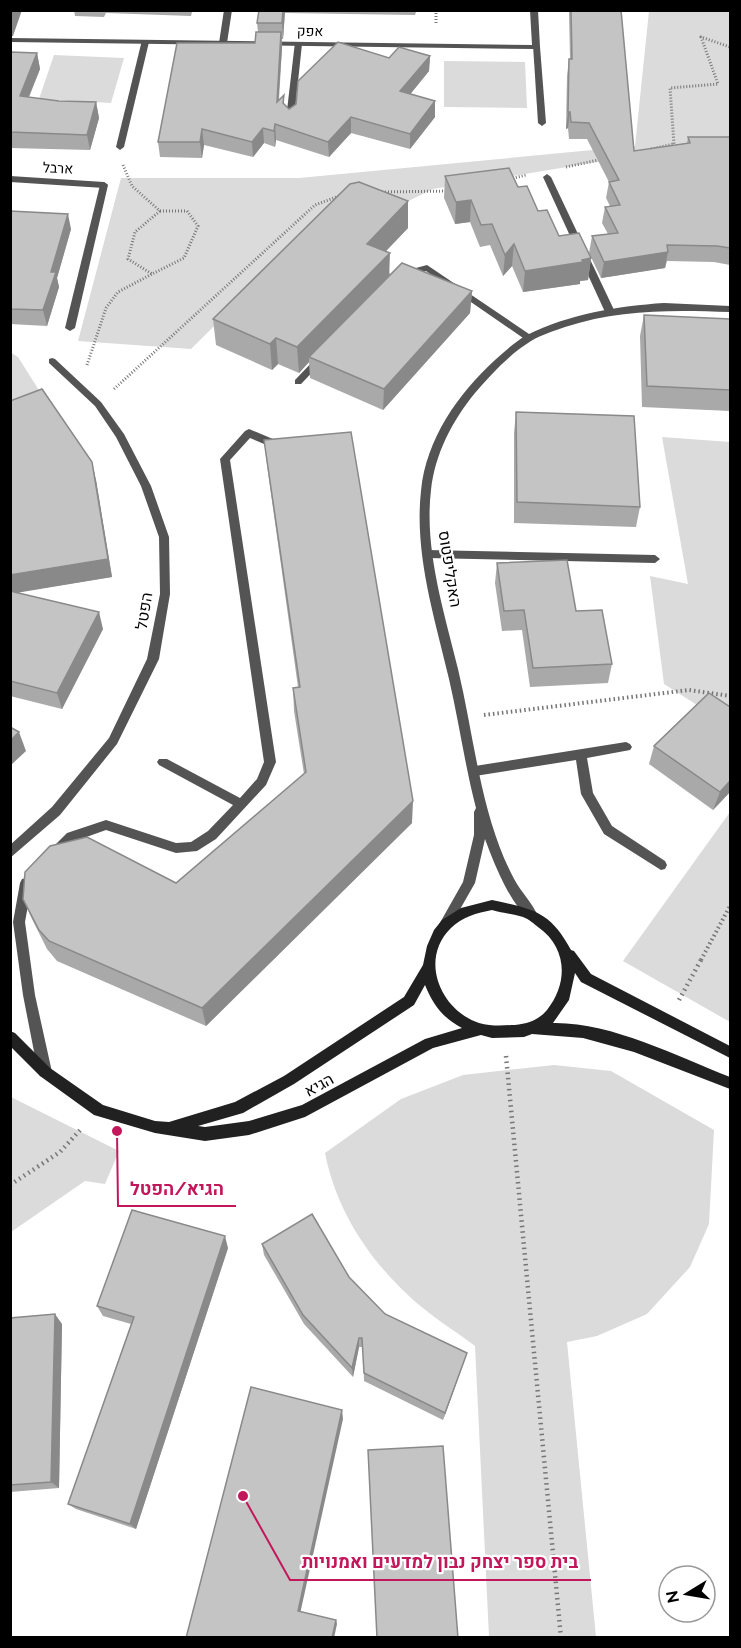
<svg xmlns="http://www.w3.org/2000/svg" width="741" height="1648" viewBox="0 0 741 1648" font-family="Raleway,Heebo,sans-serif">
  <style>
    .green { fill: #dbdbdb }
    .lines { fill: none; stroke-linecap: round; stroke-linejoin: round }
    .path-far2 { stroke: #767676; stroke-width: 3; stroke-dasharray: 1 2; stroke-linecap: butt }
    .path-far1 { stroke: #767676; stroke-width: 4; stroke-dasharray: 1.5 3; stroke-linecap: butt }
    .path { stroke: #767676; stroke-width: 4.5; stroke-dasharray: 1.5 4; stroke-linecap: butt }
    .lane { fill: #545454; fill-rule: evenodd }
    .street { fill: #545454; fill-rule: evenodd }
    .secondary { fill: #212121; fill-rule: evenodd }
    .wall { fill: #a9a9a9 }
    .shaded-wall { fill: #898989 }
    .building { fill: #c4c4c4; stroke: #898989; stroke-width: 1.5 }
    .labels { text-anchor: middle; dominant-baseline: central; stroke-width: 4.5; stroke-linejoin: round; paint-order: stroke }
    .far-street-label { font-size: 14px; fill: #000; stroke: #fff }
    .street-label { font-size: 16px; fill: #000; stroke: #fff }
    .leader { fill: none; stroke: #c2185b; stroke-width: 2 }
    .callout-dot { fill: #c2185b; stroke: #fff; stroke-width: 2 }
    .callout-label { font-size: 18px; text-anchor: middle; font-weight: bold; fill: #c2185b; stroke: #fff; stroke-width: 4.5; stroke-linejoin: round; paint-order: stroke }
  </style>
  <rect width="100%" height="100%" fill="#fff"/>
  <!-- green -->
  <g class="green">
    <path d="M 649,11 L 730,11 L 730,140 L 433,189 L 392,209 L 347,194 L 191,349 L 78,341 L 121,178 L 299,178 L 635,146 Z"/>
    <path d="M 54,55 L 124,58 L 111,103 L 39,99 Z"/>
    <path d="M 444,61 L 525,62 L 527,108 L 444,107 Z"/>
    <path d="M 10,352 L 18,357 L 42,395 L 10,410 Z"/>
    <path d="M 662,437 L 730,442 L 730,726 L 664,684 L 650,576 L 688,584 Z"/>
    <path d="M 730,812 L 730,1022 L 623,961 Z"/>
    <path d="M 554,1065 L 611,1071 L 714,1130 L 709,1224 L 690,1267 L 647,1314 L 597,1336 L 567,1342 L 596,1637 L 489,1637 L 475,1346 C 454,1330 429,1315 409,1296 C 367,1257 336,1209 325,1153 L 401,1099 L 463,1075 Z"/>
    <path d="M 11,1097 L 119,1151 L 105,1184 L 85,1181 L 11,1232 Z"/>
  </g>
  <g class="lines">
    <!-- path-far2 -->
    <g class="path-far2">
      <path d="M 436,10 L 436,25"/>
      <path d="M 651,149 L 674,144 L 670,88 L 718,84 L 701,37 L 730,47"/>
      <path d="M 123,165 L 132,186 L 160,211"/>
      <path d="M 566,167 L 603,159"/>
      <path d="M 510,179 L 526,175"/>
      <path d="M 382,192 L 450,191"/>
      <path d="M 160,211 L 187,211 L 198,226 L 184,258 L 152,274 L 128,259 L 135,232 Z"/>
      <path d="M 87,365 L 106,308 L 118,292 L 152,274"/>
      <path d="M 114,389 L 315,205 L 342,195"/>
    </g>
    <!-- path-far1 -->
    <g class="path-far1">
      <path d="M 484,715 L 689,690 L 730,696"/>
      <path d="M 701,960 L 730,906"/>
    </g>
    <!-- path -->
    <g class="path">
      <path d="M 679,1000 L 702,958"/>
      <path d="M 506,1056 L 561,1638"/>
      <path d="M 10,1185 L 60,1152 L 82,1128"/>
    </g>
    <!-- lane -->
    <g class="lane">
      <path d="M 224,10 L 232,10 L 227,43 L 223,45 L 219,43 Z"/>
      <path d="M 142,40 L 149,42 L 124,147 L 120,150 L 116,147 Z"/>
      <path d="M 295,42 L 302,44 L 294,119 L 290,122 L 286,119 Z"/>
      <path d="M 533,45 L 540,47 L 546,123 L 542,126 L 538,123 Z"/>
      <path d="M 547,174 L 551,177 L 615,312 L 613,314 L 607,314 L 605,312 L 543,177 Z"/>
      <path d="M 104,182 L 108,185 L 75,328 L 70,331 L 65,328 L 100,185 Z"/>
      <path d="M 427,265 L 532,336 L 532,340 L 526,340 L 426,271 L 404,277 L 399,274 L 401,272 Z"/>
      <path d="M 320,356 L 323,357 L 323,361 L 301,384 L 295,384 L 295,380 L 317,357 Z"/>
      <path d="M 249,429 L 280,442 L 281,445 L 276,449 L 250,438 L 230,460 L 276,762 L 266,785 L 216,839 L 197,851 L 176,853 L 106,830 L 75,841 L 59,855 L 55,856 L 51,855 L 49,851 L 67,833 L 106,820 L 176,843 L 191,842 L 208,831 L 233,805 L 159,765 L 157,762 L 159,759 L 167,759 L 240,798 L 257,779 L 264,762 L 220,459 L 245,431 Z"/>
      <path d="M 427,550 L 655,555 L 660,559 L 655,563 L 427,558 L 422,554 Z"/>
      <path d="M 626,742 L 630,744 L 632,747 L 630,750 L 587,758 L 593,793 L 612,826 L 665,861 L 667,865 L 665,869 L 661,870 L 604,834 L 581,794 L 576,760 L 475,776 L 471,774 L 469,771 L 471,768 L 475,766 Z"/>
      <path d="M 26,878 L 30,879 L 32,883 L 25,922 L 35,995 L 52,1072 L 50,1076 L 45,1078 L 40,1076 L 38,1072 L 23,995 L 13,922 L 20,883 L 22,879 Z"/>
    </g>
    <!-- street -->
    <g class="street">
      <path d="M 530,10 L 538,10 L 540,47 L 536,49 L 10,42 L 10,38 L 532,45 Z"/>
      <path d="M 10,176 L 104,182 L 108,185 L 104,188 L 10,182 Z"/>
      <path d="M 664,303 L 730,306 L 730,312 C 673,310 620,309 565,327 C 554,331 541,335 531,341 C 510,354 491,374 475,393 C 452,421 435,454 431,490 C 424,550 444,611 458,669 C 473,732 479,798 504,858 C 509,869 514,880 521,890 C 526,897 532,904 536,912 L 534,916 L 530,917 C 512,910 492,858 485,839 L 475,883 L 447,932 L 443,934 L 439,932 L 437,928 L 463,882 L 474,835 L 474,812 L 476,808 C 465,766 459,722 449,679 C 435,619 414,554 421,491 C 426,439 458,394 495,360 C 505,351 516,341 527,335 C 569,314 618,306 664,303 Z"/>
      <path d="M 52,358 L 55,359 L 101,402 L 124,434 L 151,486 L 169,537 L 170,594 L 159,659 L 117,744 L 60,815 L 10,858 L 10,845 L 52,807 L 109,738 L 147,659 L 160,594 L 159,537 L 141,486 L 116,437 L 95,406 L 49,363 L 49,359 Z"/>
    </g>
    <!-- secondary -->
    <path class="secondary" d="M 492,900 C 533,909 550,911 571,950 L 574,951 L 591,974 L 730,1046 L 730,1058 L 581,982 L 575,973 L 569,1000 L 553,1023 C 611,1022 676,1056 730,1077 L 730,1089 L 634,1052 L 583,1038 L 532,1034 L 524,1037 L 492,1038 L 481,1035 L 433,1048 L 305,1117 L 249,1135 L 205,1141 L 155,1133 L 94,1115 L 40,1076 L 10,1046 L 10,1031 L 15,1033 L 50,1068 L 103,1105 L 155,1121 L 169,1122 L 235,1102 L 284,1076 L 404,997 L 423,965 L 427,946 L 434,930 L 442,920 L 461,908 ZM 492,910 C 502,913 513,914 523,917 C 529,919 534,924 538,927 C 568,948 568,984 547,1010 C 538,1021 524,1025 511,1025 C 500,1026 490,1026 479,1023 C 440,1010 419,959 451,928 C 462,917 477,913 492,910 ZM 425,985 C 433,1005 443,1018 462,1028 L 425,1039 L 302,1105 L 249,1121 L 205,1127 L 198,1126 L 243,1113 L 294,1084 L 414,1005 Z"/>
  </g>
  <!-- wall -->
  <g class="wall">
    <path d="M 74,10 L 206,10 L 206,12 L 192,12 L 191,16 L 106,13 L 104,17 L 75,16 Z"/>
    <path d="M 259,10 L 529,10 L 528,12 L 416,12 L 415,15 L 285,13 L 283,39 L 282,39 L 282,48 L 279,100 L 284,95 L 284,105 L 289,109 L 389,58 L 430,56 L 429,71 L 410,94 L 435,117 L 410,149 L 351,133 L 329,157 L 276,140 L 275,147 L 264,143 L 253,157 L 204,145 L 202,158 L 160,157 L 158,142 L 255,43 L 258,32 L 257,23 Z"/>
    <path d="M 540,10 L 621,10 L 634,151 L 687,143 L 688,137 L 730,137 L 730,265 L 714,262 L 667,261 L 665,268 L 601,278 L 589,253 L 592,236 L 608,234 L 602,223 L 605,207 L 610,206 L 606,198 L 609,182 L 587,139 L 569,139 L 568,128 L 566,129 L 567,76 L 569,59 L 570,59 L 569,12 L 540,12 Z"/>
    <path d="M 10,52 L 37,53 L 40,69 L 29,97 L 59,101 L 96,102 L 99,118 L 90,150 L 10,148 Z"/>
    <path d="M 445,176 L 518,187 L 559,236 L 591,258 L 588,280 L 580,281 L 580,284 L 523,292 L 512,266 L 503,276 L 490,245 L 480,247 L 470,222 L 455,224 L 444,198 Z"/>
    <path d="M 408,201 L 408,228 L 385,252 L 390,275 L 472,291 L 470,313 L 383,410 L 310,378 L 309,362 L 299,373 L 278,364 L 272,370 L 216,345 L 213,319 Z"/>
    <path d="M 10,211 L 71,229 L 57,278 L 59,287 L 47,326 L 10,324 Z"/>
    <path d="M 644,315 L 730,319 L 730,411 L 642,407 L 640,336 Z"/>
    <path d="M 10,401 L 96,480 L 112,577 L 18,592 L 103,629 L 62,709 L 10,696 Z"/>
    <path d="M 516,412 L 640,507 L 636,527 L 514,523 L 514,433 Z"/>
    <path d="M 264,440 L 412,823 L 206,1026 L 57,961 L 47,949 L 32,919 L 23,899 L 176,883 L 304,774 L 294,711 L 293,688 L 298,687 L 267,465 Z"/>
    <path d="M 497,563 L 576,611 L 612,664 L 608,683 L 530,687 L 522,630 L 502,631 L 495,583 Z"/>
    <path d="M 730,707 L 730,792 L 713,810 L 649,764 L 654,746 Z"/>
    <path d="M 262,1244 L 349,1277 L 385,1314 L 464,1362 L 443,1420 L 364,1381 L 363,1347 L 359,1347 L 353,1377 L 304,1324 L 264,1255 Z"/>
    <path d="M 228,1248 L 136,1529 L 76,1509 L 68,1504 L 131,1324 L 103,1316 L 97,1306 Z"/>
    <path d="M 10,1318 L 62,1324 L 59,1488 L 10,1492 Z"/>
  </g>
  <!-- shaded-wall -->
  <g class="shaded-wall">
    <path d="M 13,10 L 22,10 L 13,36 L 10,37 L 10,19 Z"/>
    <path d="M 283,10 L 285,10 L 283,39 L 282,23 Z"/>
    <path d="M 281,32 L 282,48 L 277,118 L 277,102 Z"/>
    <path d="M 37,53 L 40,69 L 23,111 L 20,96 Z"/>
    <path d="M 430,56 L 429,71 L 400,107 L 400,91 Z"/>
    <path d="M 435,101 L 435,117 L 410,149 L 410,134 Z"/>
    <path d="M 96,102 L 99,118 L 90,150 L 87,135 Z"/>
    <path d="M 568,112 L 570,112 L 568,128 L 566,129 Z"/>
    <path d="M 351,117 L 351,133 L 329,157 L 328,142 Z"/>
    <path d="M 275,124 L 276,140 L 275,147 L 274,131 Z"/>
    <path d="M 263,128 L 264,143 L 253,157 L 252,142 Z"/>
    <path d="M 202,129 L 204,145 L 202,158 L 200,142 Z"/>
    <path d="M 471,200 L 470,222 L 455,224 L 456,202 Z"/>
    <path d="M 408,201 L 408,228 L 367,271 L 367,244 Z"/>
    <path d="M 68,214 L 71,229 L 57,278 L 59,287 L 47,326 L 43,310 L 51,272 Z"/>
    <path d="M 514,244 L 512,266 L 503,276 L 505,255 Z"/>
    <path d="M 668,252 L 665,268 L 601,278 L 604,262 Z"/>
    <path d="M 390,253 L 389,280 L 309,357 L 309,362 L 299,373 L 297,347 Z"/>
    <path d="M 591,258 L 588,280 L 580,281 L 580,284 L 523,292 L 525,271 Z"/>
    <path d="M 472,291 L 470,313 L 383,410 L 384,389 Z"/>
    <path d="M 276,338 L 278,364 L 272,370 L 270,344 Z"/>
    <path d="M 92,462 L 96,480 L 112,577 L 10,594 L 10,575 Z"/>
    <path d="M 99,612 L 103,629 L 62,709 L 57,693 Z"/>
    <path d="M 19,732 L 26,751 L 10,766 L 10,741 Z"/>
    <path d="M 730,781 L 730,792 L 713,810 L 720,792 Z"/>
    <path d="M 413,801 L 412,823 L 206,1026 L 202,1008 Z"/>
    <path d="M 225,1236 L 228,1248 L 136,1529 L 130,1524 Z"/>
    <path d="M 55,1314 L 62,1324 L 59,1488 L 51,1482 Z"/>
    <path d="M 359,1338 L 359,1347 L 353,1377 L 352,1368 Z"/>
    <path d="M 467,1353 L 464,1362 L 443,1420 L 445,1413 Z"/>
    <path d="M 342,1410 L 343,1419 L 300,1614 L 298,1611 Z"/>
    <path d="M 336,1620 L 337,1624 L 334,1638 L 332,1638 Z"/>
  </g>
  <!-- building -->
  <g class="building">
    <path d="M 10,10 L 13,10 L 10,19 Z"/>
    <path d="M 259,10 L 283,10 L 282,23 L 257,23 Z"/>
    <path d="M 571,10 L 621,10 L 634,151 L 690,143 L 688,137 L 730,137 L 730,248 L 717,246 L 667,245 L 668,252 L 604,262 L 592,236 L 618,233 L 605,207 L 620,205 L 609,182 L 619,180 L 589,123 L 571,122 L 570,112 L 568,112 L 569,59 L 572,59 Z"/>
    <path d="M 256,32 L 281,32 L 277,102 L 284,95 L 283,103 L 289,109 L 296,104 L 298,81 L 338,42 L 389,58 L 399,47 L 430,56 L 400,91 L 435,101 L 410,134 L 351,117 L 328,142 L 275,124 L 274,131 L 263,128 L 252,142 L 202,129 L 200,142 L 158,142 L 177,43 L 255,43 Z"/>
    <path d="M 10,52 L 37,53 L 20,96 L 59,101 L 96,102 L 87,135 L 10,132 Z"/>
    <path d="M 509,168 L 518,187 L 527,186 L 538,211 L 547,210 L 559,236 L 579,233 L 591,258 L 582,260 L 583,262 L 525,271 L 514,244 L 505,255 L 492,224 L 481,225 L 471,200 L 456,202 L 445,176 Z"/>
    <path d="M 359,182 L 408,201 L 367,244 L 390,253 L 297,347 L 276,338 L 270,344 L 213,319 L 350,184 Z"/>
    <path d="M 10,211 L 68,214 L 51,272 L 56,272 L 43,310 L 10,309 Z"/>
    <path d="M 402,263 L 472,291 L 384,389 L 309,357 Z"/>
    <path d="M 644,315 L 730,319 L 730,390 L 647,386 Z"/>
    <path d="M 42,389 L 92,462 L 108,559 L 10,575 L 10,401 Z"/>
    <path d="M 516,412 L 634,416 L 640,507 L 517,502 Z"/>
    <path d="M 351,432 L 413,801 L 202,1008 L 49,941 L 39,930 L 23,899 L 25,872 L 50,846 L 87,837 L 176,883 L 306,772 L 293,688 L 300,687 L 264,440 Z"/>
    <path d="M 567,560 L 576,611 L 602,610 L 612,664 L 533,668 L 524,610 L 504,611 L 497,563 Z"/>
    <path d="M 10,591 L 99,612 L 57,693 L 10,681 Z"/>
    <path d="M 709,693 L 730,707 L 730,781 L 720,792 L 654,746 Z"/>
    <path d="M 10,727 L 19,732 L 10,741 Z"/>
    <path d="M 132,1210 L 225,1236 L 130,1524 L 68,1504 L 134,1317 L 97,1306 Z"/>
    <path d="M 312,1214 L 349,1277 L 385,1314 L 467,1353 L 445,1413 L 364,1373 L 362,1338 L 359,1338 L 352,1368 L 303,1315 L 262,1244 Z"/>
    <path d="M 55,1314 L 51,1482 L 10,1485 L 10,1318 Z"/>
    <path d="M 251,1387 L 342,1410 L 298,1611 L 336,1620 L 332,1638 L 186,1638 Z"/>
    <path d="M 443,1446 L 458,1638 L 377,1638 L 368,1450 Z"/>
  </g>
  <g class="labels">
    <!-- far-street labels -->
    <g class="far-street-label">
      <text transform="translate(310 31) rotate(1)">אפק</text>
      <text transform="translate(58 168) rotate(3)">ארבל</text>
    </g>
    <!-- street labels -->
    <g class="street-label">
      <text transform="translate(450 569) rotate(81)">האקליפטוס</text>
      <text transform="translate(144 611) rotate(-81)">הפטל</text>
      <text transform="translate(319 1085) rotate(-29)">הגיא</text>
    </g>
  </g>
  <!-- callouts -->
  <path class="leader" d="M117 1131L118 1206H236M243 1496L290 1580H591"/>
  <g class="callout-dot">
    <circle cx="117" cy="1131" r="6"/>
    <circle cx="243" cy="1496" r="6"/>
  </g>
  <g class="callout-label">
    <text x="177" y="1195">הגיא/הפטל</text>
    <text x="440" y="1568">בית ספר יצחק נבון למדעים ואמנויות</text>
  </g>
  <!-- border -->
  <rect width="741" height="1648" fill="none" stroke="#000000" stroke-width="24"/>
  <!-- north arrow -->
  <g transform="translate(687 1594) rotate(259)"><circle r="28" fill="#ffffff" stroke="#999999" stroke-width="1.5"/>
  <path d="M0-4.5L10 22L0 15L-10 22Z" fill="#000000"/>
  <text y="-9" font-size="16" font-weight="bold" text-anchor="middle" fill="#000000">N</text>
  </g>
</svg>
